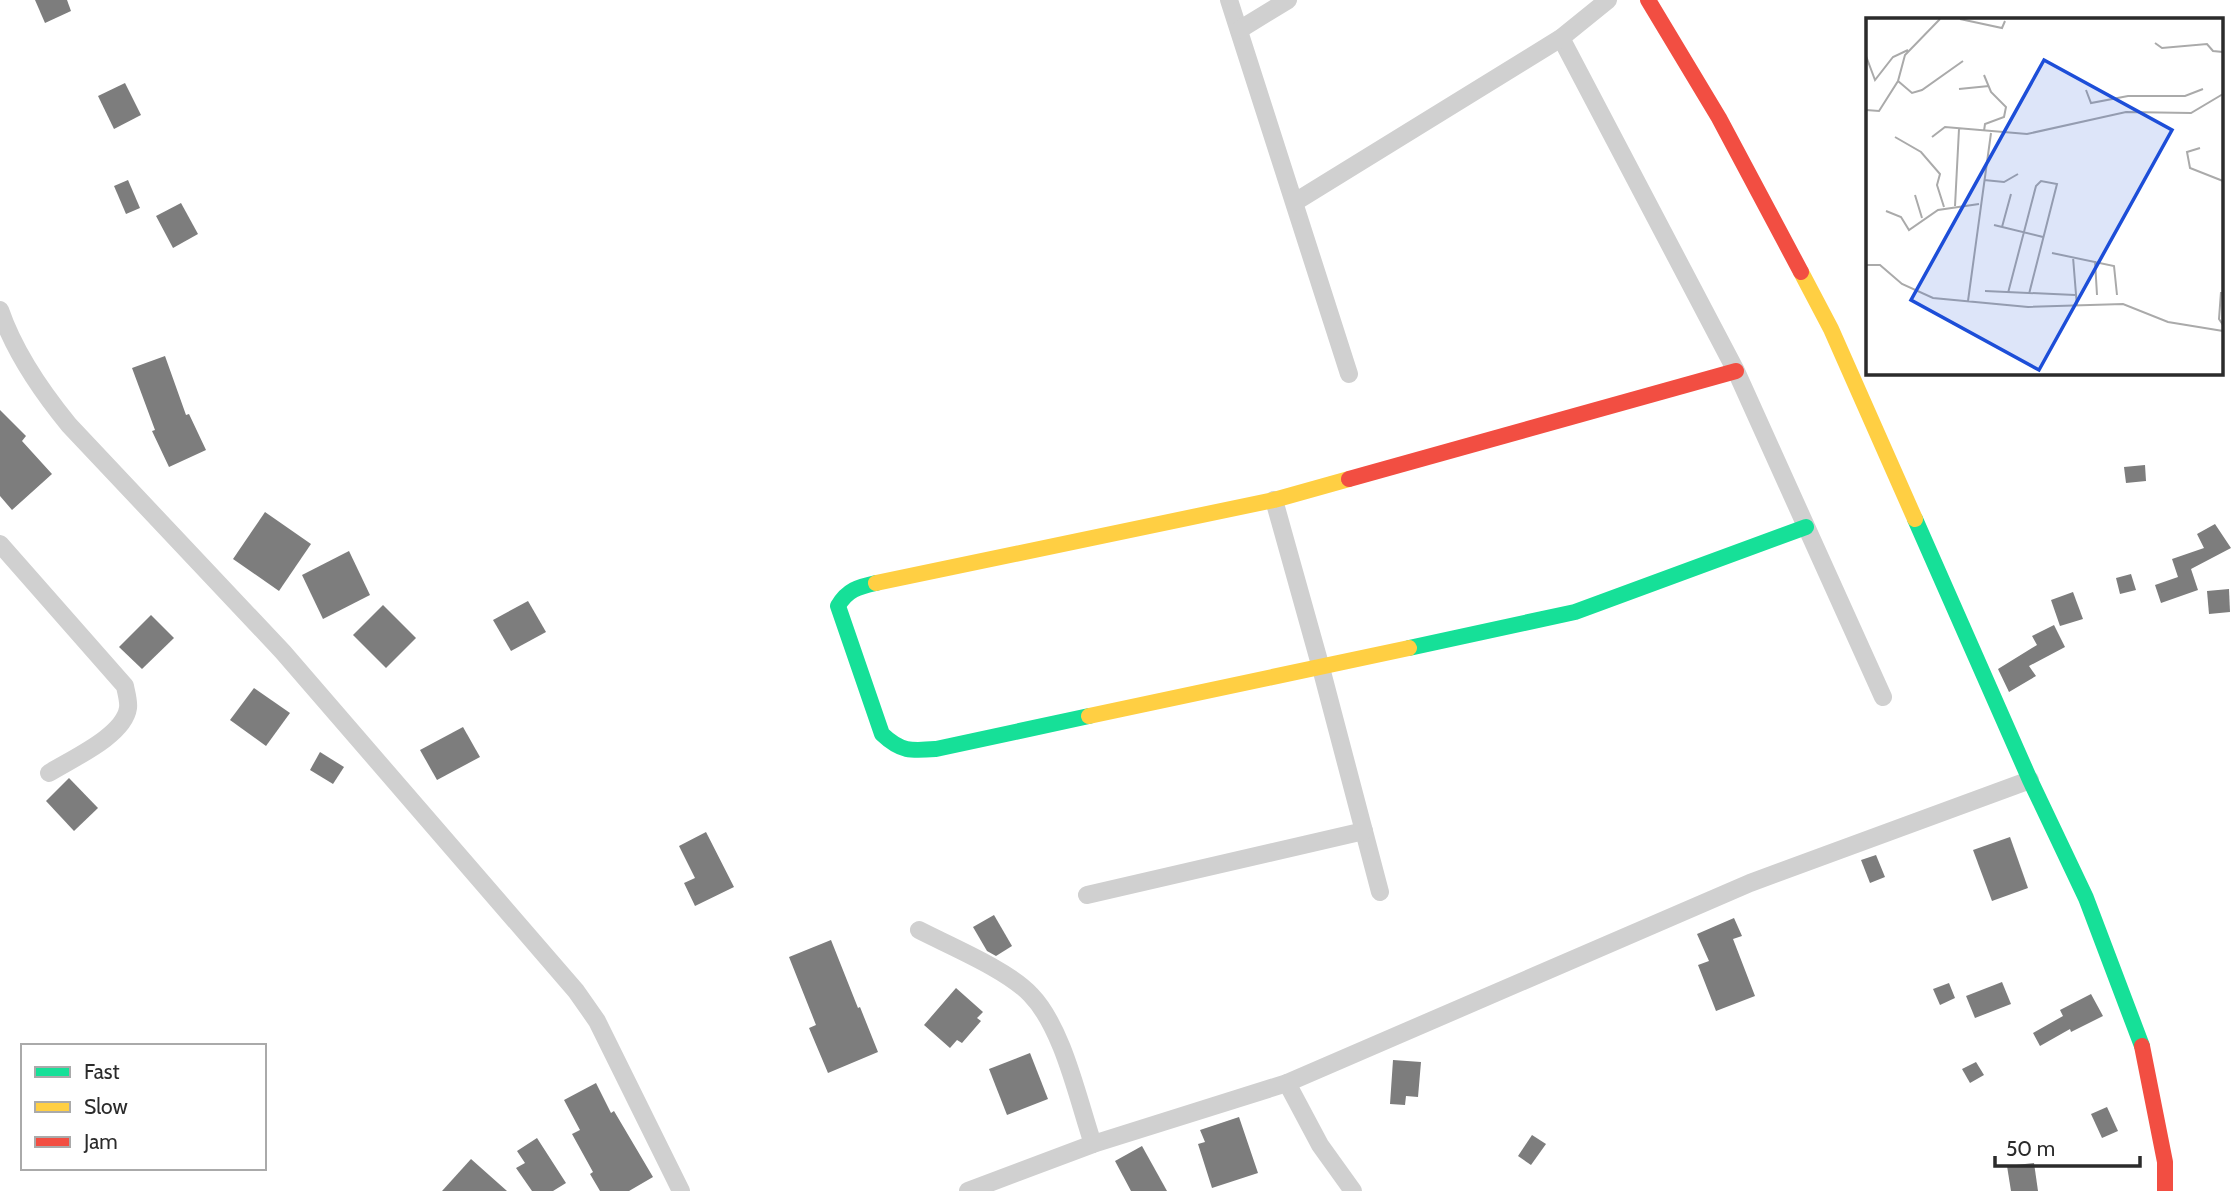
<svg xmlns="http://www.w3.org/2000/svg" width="2240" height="1191" viewBox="0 0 2240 1191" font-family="Cabin,sans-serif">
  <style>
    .building { fill: #7d7d7d }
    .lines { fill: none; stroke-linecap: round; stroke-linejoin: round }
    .street { stroke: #d0d0d0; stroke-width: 18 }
    .fast { stroke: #16e098; stroke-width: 16 }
    .slow { stroke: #ffcf43; stroke-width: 16 }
    .jam { stroke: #f24e42; stroke-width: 16 }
    .inset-road { fill: none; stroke: #aaa; stroke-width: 2 }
    .view { fill: #1d4ed8; fill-opacity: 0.15; stroke: #1d4ed8; stroke-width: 3.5 }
    .inset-edge { fill: none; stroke: #2b2b2b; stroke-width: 3.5 }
  </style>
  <rect width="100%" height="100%" fill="#fff"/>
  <!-- building -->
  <g class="building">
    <path d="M 35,0 L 67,0 L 71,11 L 45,23 Z"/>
    <path d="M 125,83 L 141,115 L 114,129 L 98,96 Z"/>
    <path d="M 128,180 L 140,208 L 126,214 L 114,186 Z"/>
    <path d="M 181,203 L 198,234 L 173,248 L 156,216 Z"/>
    <path d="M 165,356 L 186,415 L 189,414 L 206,450 L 169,467 L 152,431 L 155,430 L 132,368 Z"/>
    <path d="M 0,410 L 26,436 L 22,441 L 52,474 L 12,510 L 0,496 Z"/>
    <path d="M 2145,465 L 2146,481 L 2126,483 L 2124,467 Z"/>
    <path d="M 265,512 L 311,544 L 279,591 L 233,559 Z"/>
    <path d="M 2215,524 L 2231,548 L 2191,569 L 2198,590 L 2161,603 L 2155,585 L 2178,577 L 2172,559 L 2204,548 L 2197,534 Z"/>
    <path d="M 349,551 L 370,595 L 323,619 L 302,575 Z"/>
    <path d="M 2131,574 L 2136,590 L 2120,594 L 2116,578 Z"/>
    <path d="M 2229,589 L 2230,612 L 2209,614 L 2207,591 Z"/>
    <path d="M 2073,592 L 2083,619 L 2060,626 L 2051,600 Z"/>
    <path d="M 528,601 L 546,632 L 511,651 L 493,620 Z"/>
    <path d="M 383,605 L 416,638 L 386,668 L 353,635 Z"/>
    <path d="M 151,615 L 174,638 L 142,669 L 119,647 Z"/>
    <path d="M 2054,625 L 2065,647 L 2029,666 L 2036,676 L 2009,692 L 1998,669 L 2037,645 L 2032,636 Z"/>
    <path d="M 254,688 L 290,713 L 266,746 L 230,720 Z"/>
    <path d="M 463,727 L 480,757 L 437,780 L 420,750 Z"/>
    <path d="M 320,752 L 344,767 L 333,784 L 310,770 Z"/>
    <path d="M 69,778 L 98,808 L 74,831 L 46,801 Z"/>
    <path d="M 706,832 L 734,887 L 695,906 L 684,883 L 695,878 L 679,846 Z"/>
    <path d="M 2010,837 L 2028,888 L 1992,901 L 1973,850 Z"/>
    <path d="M 1876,855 L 1885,877 L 1870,883 L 1861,860 Z"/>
    <path d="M 994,915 L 1012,946 L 996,956 L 987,951 L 973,927 Z"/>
    <path d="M 1734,918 L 1742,936 L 1733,939 L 1755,996 L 1716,1011 L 1698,965 L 1709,961 L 1697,934 Z"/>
    <path d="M 831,940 L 858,1008 L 860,1007 L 878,1052 L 828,1073 L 809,1028 L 816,1025 L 789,957 Z"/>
    <path d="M 2002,982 L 2011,1004 L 1975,1018 L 1966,996 Z"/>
    <path d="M 1949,983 L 1955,998 L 1940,1005 L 1933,989 Z"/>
    <path d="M 956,988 L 983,1012 L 977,1018 L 981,1021 L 962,1043 L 957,1040 L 950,1048 L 924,1025 Z"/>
    <path d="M 2091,994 L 2103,1016 L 2071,1032 L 2070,1029 L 2040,1046 L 2033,1033 L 2063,1016 L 2060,1010 Z"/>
    <path d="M 1030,1053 L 1048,1099 L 1007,1115 L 989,1069 Z"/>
    <path d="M 1393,1060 L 1421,1062 L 1418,1097 L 1406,1096 L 1405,1105 L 1390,1104 Z"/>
    <path d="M 1976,1062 L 1984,1075 L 1970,1083 L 1962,1069 Z"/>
    <path d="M 596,1083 L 611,1113 L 614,1111 L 653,1177 L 629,1191 L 600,1191 L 590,1174 L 593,1172 L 572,1134 L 580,1130 L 564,1100 Z"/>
    <path d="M 2107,1107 L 2118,1131 L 2102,1138 L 2091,1114 Z"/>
    <path d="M 1239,1117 L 1258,1173 L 1212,1188 L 1198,1144 L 1205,1142 L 1200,1130 Z"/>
    <path d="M 1532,1135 L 1546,1144 L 1531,1165 L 1518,1156 Z"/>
    <path d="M 537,1138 L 566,1183 L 553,1191 L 532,1191 L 516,1168 L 525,1163 L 517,1151 Z"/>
    <path d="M 1142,1146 L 1167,1191 L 1131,1191 L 1115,1161 Z"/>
    <path d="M 471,1159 L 507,1191 L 442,1191 Z"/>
    <path d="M 2034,1163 L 2038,1191 L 2011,1191 L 2007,1166 Z"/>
  </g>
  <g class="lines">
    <!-- street -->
    <g class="street">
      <path d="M 1229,0 L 1349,374"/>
      <path d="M 1239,30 L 1288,0"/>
      <path d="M 1561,38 L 1736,371 L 1883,697"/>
      <path d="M 1295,202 L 1561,38 L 1608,0"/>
      <path d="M 0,310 C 14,351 42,392 69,425 L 283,652 L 576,991 L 597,1021 L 681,1191"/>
      <path d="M 1274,500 L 1321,668 L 1380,892"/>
      <path d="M 0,544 L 125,686 C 126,692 129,701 128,708 C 124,736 71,759 49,773"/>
      <path d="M 1087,895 L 1364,831"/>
      <path d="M 919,930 C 950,946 1008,970 1031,995 C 1063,1028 1078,1100 1093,1144"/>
      <path d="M 1287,1083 L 1320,1145 L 1353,1191"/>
      <path d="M 968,1191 L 1093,1144 L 1287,1083 L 1750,883 L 2030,780"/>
    </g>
    <!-- fast -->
    <g class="fast">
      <path d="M 1915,519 L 2030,780 L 2086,898 L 2142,1046"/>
      <path d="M 876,583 C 858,587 847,590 838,606 L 882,734 C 901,752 911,751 936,749 L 1089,716"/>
      <path d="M 1409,648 L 1575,612 L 1806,527"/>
    </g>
    <!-- slow -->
    <g class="slow">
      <path d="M 1801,272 L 1831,329 L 1915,519"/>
      <path d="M 876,583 L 1274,500 L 1349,479"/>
      <path d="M 1089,716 L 1409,648"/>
    </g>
    <!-- jam -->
    <g class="jam">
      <path d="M 1648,0 L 1719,118 L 1801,272"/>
      <path d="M 1349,479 L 1736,371"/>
      <path d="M 2142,1046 L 2165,1162 L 2165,1191"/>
    </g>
  </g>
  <!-- overview -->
  <g transform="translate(1866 18)">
    <rect width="357" height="357" fill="#fff"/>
    <path class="inset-road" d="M 94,1 L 136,10 L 139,3M 289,25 L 296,30 L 341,26 L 347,33 L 357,34M 0,38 L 9,62 L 27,39 L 42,32M 32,63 L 46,75 L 56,72 L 97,43M 93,71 L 123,68M 220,72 L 225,85 L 262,78 L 319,78 L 337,71M 0,92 L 13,93 L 32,63 L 39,37 L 74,1M 118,113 L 119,106 L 138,99 L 140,89 L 125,74 L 118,57M 29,119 L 55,134 L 74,156 L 71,167 L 78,189M 66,119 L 79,109 L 161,116 L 260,94 L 325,95 L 357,76M 334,130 L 321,134 L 324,150 L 357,163M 118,162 L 138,164 L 152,156M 49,177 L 56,200M 89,188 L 93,111M 20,193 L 35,199 L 43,212 L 72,192 L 113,186M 128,207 L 177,219M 136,209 L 145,176M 186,235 L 248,248 L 251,277M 207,239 L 211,289M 229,243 L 231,277M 0,247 L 14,247 L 36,266 L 67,280 L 162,289 L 257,286 L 302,304 L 357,313M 119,273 L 209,277M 355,274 L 353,301 L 357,307M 142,275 L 170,168 L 175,163 L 191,166 L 163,276M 102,283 L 125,115"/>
    <path class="view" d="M 178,42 L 306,112 L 173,352 L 45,282 Z"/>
    <rect width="357" height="357" class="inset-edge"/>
  </g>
  <!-- legend -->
  <rect x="21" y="1044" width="245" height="126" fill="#ffffff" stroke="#aaaaaa" stroke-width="2"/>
  <rect x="35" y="1067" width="35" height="10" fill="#16e098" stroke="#aaaaaa" stroke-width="2"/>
  <text x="84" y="1079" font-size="21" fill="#2b2b2b">Fast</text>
  <rect x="35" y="1102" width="35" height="10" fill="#ffcf43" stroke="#aaaaaa" stroke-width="2"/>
  <text x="84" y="1114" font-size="21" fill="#2b2b2b">Slow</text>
  <rect x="35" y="1137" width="35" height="10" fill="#f24e42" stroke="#aaaaaa" stroke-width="2"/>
  <text x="84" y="1149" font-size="21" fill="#2b2b2b">Jam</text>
  <!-- scale -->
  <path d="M1995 1156v10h145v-10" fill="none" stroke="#2b2b2b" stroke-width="3.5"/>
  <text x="2006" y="1156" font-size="21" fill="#2b2b2b" stroke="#ffffff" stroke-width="5" paint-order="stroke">50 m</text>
</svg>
